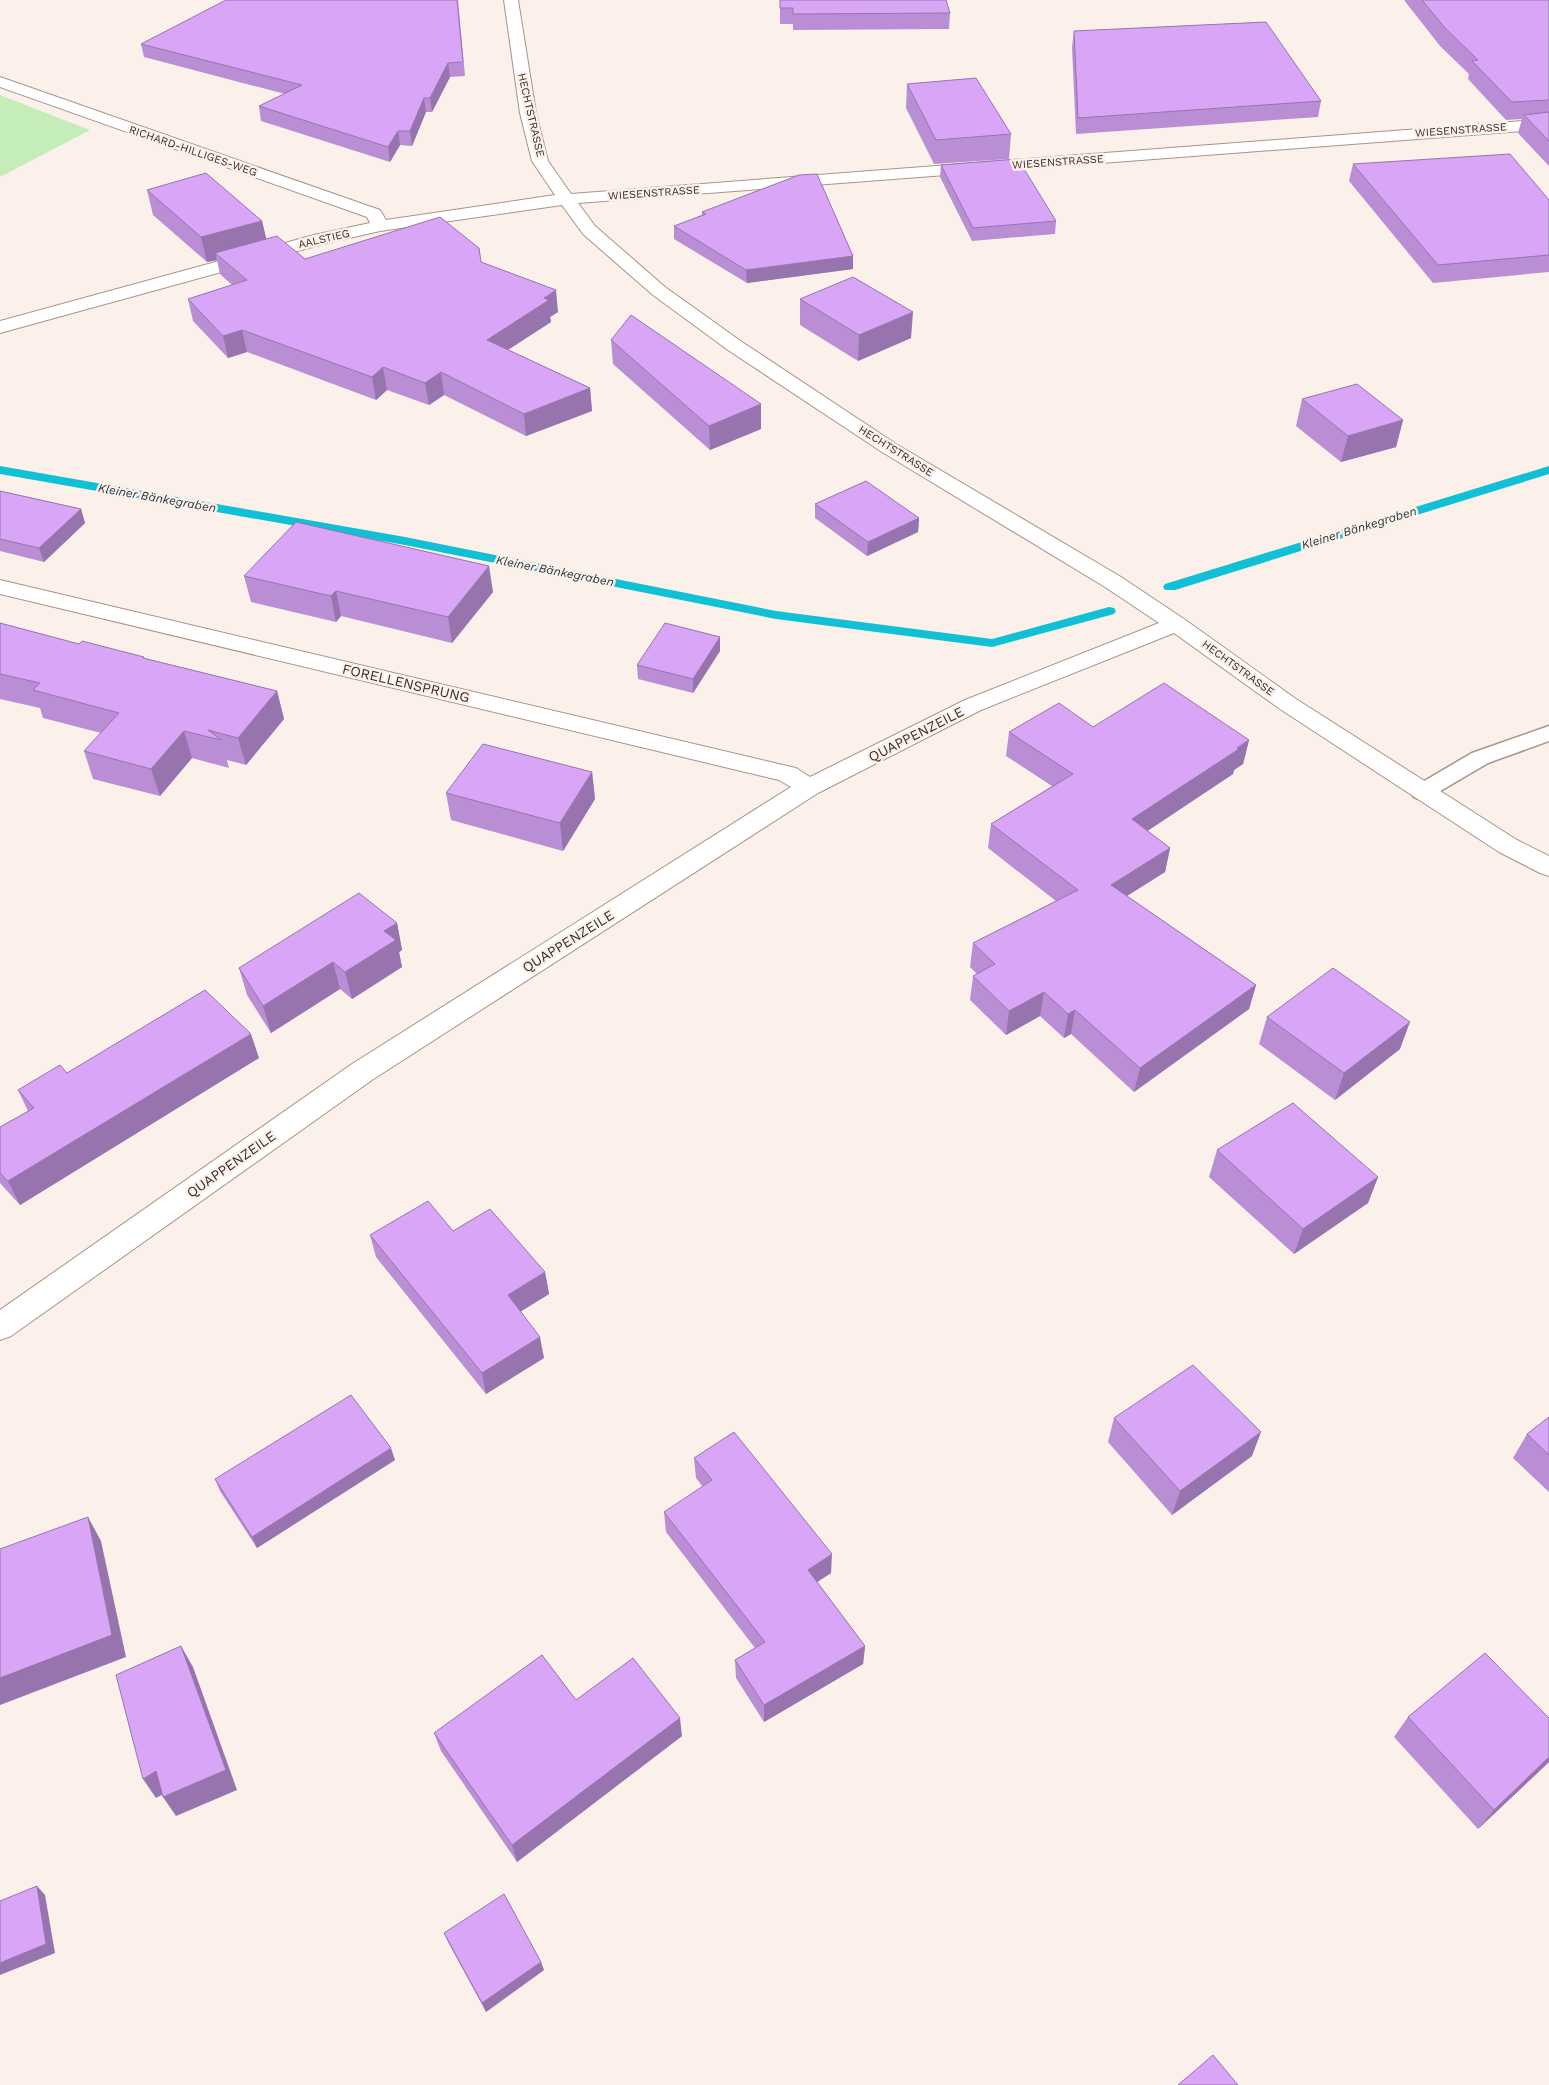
<svg xmlns="http://www.w3.org/2000/svg" width="1549" height="2085" viewBox="0 0 1549 2085" font-family="'Work Sans',sans-serif">
  <style>
    .green { fill: #c4edba }
    .lines { fill: none; stroke-linecap: round; stroke-linejoin: round }
    .stream { fill: #11c0d4; fill-rule: evenodd }
    .lane-casing { stroke: #ab9384; stroke-width: 3 }
    .street-casing { stroke: #ab9384; stroke-width: 2 }
    .lane { fill: #fff; fill-rule: evenodd }
    .street { fill: #fff; fill-rule: evenodd }
    .wall { fill: #ba8ed4 }
    .shaded-wall { fill: #9774ad }
    .building { fill: #d8a5f7; stroke: #9774ad }
    .labels { text-anchor: middle; dominant-baseline: central; stroke-width: 5; stroke-linejoin: round; paint-order: stroke }
    .far-street-label { font-size: 11px; fill: #362d26; stroke: #fbf0ea }
    .far-water-label { font-size: 12px; font-style: italic; fill: #223a3e; stroke: #fbf0ea }
    .street-label { font-size: 14px; fill: #362d26; stroke: #fbf0ea }
  </style>
  <rect width="100%" height="100%" fill="#fbf0ea"/>
  <!-- green -->
  <path class="green" d="M 0,95 L 90,130 L 0,177 Z"/>
  <g class="lines">
    <!-- stream -->
    <g class="stream">
      <path d="M 0,466 L 405,537 L 776,611 L 992,639 L 1109,607 L 1114,608 L 1116,611 L 1114,614 L 992,647 L 776,619 L 405,545 L 0,474 Z"/>
      <path d="M 1549,466 L 1549,474 L 1175,590 L 1165,590 L 1163,587 L 1165,584 Z"/>
    </g>
    <defs>
      <path id="lane" d="M 1549,726 L 1549,741 L 1488,763 L 1430,797 L 1422,800 L 1414,797 L 1410,792 L 1414,787 L 1472,753 Z"/>
      <path id="street" d="M 504,0 L 518,0 L 536,113 L 548,161 L 571,194 L 1549,119 L 1549,129 L 578,203 L 595,226 L 665,287 L 742,342 L 896,444 L 1121,577 L 1184,619 L 1296,699 L 1517,840 L 1549,856 L 1549,876 L 1540,873 L 1499,852 L 1280,709 L 1174,633 L 981,710 L 818,793 L 372,1080 L 11,1336 L 0,1340 L 0,1310 L 352,1064 L 791,787 L 779,780 L 0,594 L 0,580 L 787,766 L 796,768 L 810,777 L 965,700 L 1159,623 L 1105,587 L 882,452 L 728,350 L 653,295 L 583,234 L 562,205 L 380,231 L 323,244 L 0,333 L 0,321 L 314,235 L 370,223 L 367,217 L 0,87 L 0,77 L 380,210 L 386,220 L 555,195 L 532,161 L 520,113 Z"/>
    </defs>
    <!-- lane casing -->
    <use href="#lane" class="lane-casing"/>
    <!-- street casing -->
    <use href="#street" class="street-casing"/>
    <!-- lane -->
    <use href="#lane" class="lane"/>
    <!-- street -->
    <use href="#street" class="street"/>
  </g>
  <!-- wall -->
  <g class="wall">
    <path d="M 458,0 L 465,76 L 450,77 L 432,112 L 426,112 L 412,146 L 400,145 L 390,162 L 261,121 L 259,106 L 285,94 L 144,57 L 141,44 Z"/>
    <path d="M 780,0 L 950,13 L 949,29 L 793,30 L 793,24 L 780,24 Z"/>
    <path d="M 1404,0 L 1549,0 L 1549,166 L 1518,133 L 1522,119 L 1506,120 L 1468,79 L 1469,74 L 1440,46 Z"/>
    <path d="M 1074,31 L 1321,101 L 1318,117 L 1076,134 L 1072,47 Z"/>
    <path d="M 907,84 L 1011,134 L 1009,159 L 934,164 L 906,108 Z"/>
    <path d="M 1353,164 L 1549,200 L 1549,272 L 1433,283 L 1349,181 Z"/>
    <path d="M 941,165 L 1056,221 L 1055,234 L 972,241 L 940,177 Z"/>
    <path d="M 147,190 L 262,221 L 266,239 L 305,259 L 479,248 L 481,262 L 558,312 L 550,317 L 551,322 L 508,350 L 590,388 L 592,411 L 526,436 L 444,395 L 429,405 L 387,390 L 376,400 L 247,352 L 228,358 L 193,321 L 188,299 L 232,285 L 220,274 L 217,260 L 207,262 L 153,215 Z"/>
    <path d="M 702,212 L 853,269 L 747,283 L 674,239 L 674,226 L 702,215 Z"/>
    <path d="M 800,299 L 911,338 L 858,361 L 800,325 Z"/>
    <path d="M 611,340 L 761,429 L 710,450 L 613,364 Z"/>
    <path d="M 1302,399 L 1403,420 L 1396,447 L 1341,462 L 1296,426 Z"/>
    <path d="M 0,491 L 81,509 L 85,523 L 44,562 L 0,551 Z"/>
    <path d="M 815,504 L 919,518 L 918,532 L 867,556 L 815,518 Z"/>
    <path d="M 244,576 L 493,592 L 452,643 L 341,616 L 336,622 L 251,602 Z"/>
    <path d="M 0,623 L 79,644 L 144,657 L 145,659 L 277,691 L 284,719 L 246,765 L 227,760 L 229,768 L 192,758 L 160,796 L 93,779 L 84,751 L 101,733 L 43,718 L 40,708 L 0,699 Z"/>
    <path d="M 720,637 L 720,651 L 693,693 L 638,679 L 637,665 Z"/>
    <path d="M 1093,727 L 1249,740 L 1243,764 L 1234,770 L 1233,774 L 1147,831 L 1170,848 L 1165,872 L 1127,896 L 1256,985 L 1249,1009 L 1134,1092 L 1071,1034 L 1064,1038 L 1040,1016 L 1006,1035 L 970,1000 L 973,976 L 977,974 L 970,967 L 973,943 L 1056,901 L 988,848 L 991,824 L 1052,786 L 1006,756 L 1009,732 Z"/>
    <path d="M 592,772 L 595,799 L 563,851 L 451,820 L 446,793 Z"/>
    <path d="M 397,923 L 402,950 L 399,952 L 402,967 L 352,999 L 340,989 L 271,1033 L 247,995 L 239,968 Z"/>
    <path d="M 1267,1017 L 1400,1049 L 1335,1100 L 1259,1044 Z"/>
    <path d="M 259,1058 L 20,1205 L 0,1183 L 0,1127 L 28,1111 L 18,1090 L 67,1073 Z"/>
    <path d="M 1217,1150 L 1378,1177 L 1368,1203 L 1294,1254 L 1209,1177 Z"/>
    <path d="M 453,1231 L 545,1272 L 549,1294 L 521,1311 L 544,1358 L 486,1394 L 376,1257 L 370,1235 Z"/>
    <path d="M 1549,1417 L 1549,1492 L 1513,1458 L 1527,1434 Z"/>
    <path d="M 1114,1418 L 1252,1456 L 1172,1515 L 1108,1442 Z"/>
    <path d="M 694,1458 L 831,1573 L 817,1582 L 865,1646 L 863,1664 L 764,1722 L 736,1678 L 735,1660 L 755,1648 L 666,1532 L 664,1512 L 703,1487 L 696,1478 Z"/>
    <path d="M 395,1460 L 257,1548 L 220,1491 L 215,1479 Z"/>
    <path d="M 576,1700 L 682,1736 L 517,1862 L 441,1751 L 434,1733 Z"/>
    <path d="M 1408,1717 L 1549,1762 L 1478,1829 L 1394,1737 Z"/>
    <path d="M 444,1933 L 544,1970 L 486,2012 L 448,1942 Z"/>
  </g>
  <!-- shaded-wall -->
  <g class="shaded-wall">
    <path d="M 448,63 L 450,77 L 432,112 L 430,98 Z"/>
    <path d="M 424,98 L 426,112 L 412,146 L 410,131 Z"/>
    <path d="M 398,131 L 400,145 L 390,162 L 388,147 Z"/>
    <path d="M 262,221 L 268,246 L 215,253 L 217,260 L 207,262 L 201,237 Z"/>
    <path d="M 853,256 L 853,269 L 747,283 L 746,270 Z"/>
    <path d="M 556,290 L 558,312 L 550,317 L 551,322 L 489,362 L 487,340 L 544,298 Z"/>
    <path d="M 913,312 L 911,338 L 858,361 L 859,335 Z"/>
    <path d="M 242,330 L 247,352 L 228,358 L 223,336 Z"/>
    <path d="M 383,367 L 387,390 L 376,400 L 372,377 Z"/>
    <path d="M 441,372 L 444,395 L 429,405 L 425,383 Z"/>
    <path d="M 590,388 L 592,411 L 526,436 L 524,414 Z"/>
    <path d="M 761,404 L 761,429 L 710,450 L 709,426 Z"/>
    <path d="M 1403,420 L 1396,447 L 1341,462 L 1348,436 Z"/>
    <path d="M 81,509 L 85,523 L 44,562 L 39,548 Z"/>
    <path d="M 919,518 L 918,532 L 867,556 L 868,542 Z"/>
    <path d="M 489,566 L 493,592 L 452,643 L 448,617 Z"/>
    <path d="M 336,591 L 341,616 L 336,622 L 331,596 Z"/>
    <path d="M 720,637 L 720,651 L 693,693 L 693,679 Z"/>
    <path d="M 277,691 L 284,719 L 246,765 L 238,738 Z"/>
    <path d="M 184,731 L 192,758 L 160,796 L 151,769 Z"/>
    <path d="M 1249,740 L 1243,764 L 1234,770 L 1233,774 L 1128,844 L 1132,819 Z"/>
    <path d="M 592,772 L 595,799 L 563,851 L 560,823 Z"/>
    <path d="M 1170,848 L 1165,872 L 1106,909 L 1111,885 Z"/>
    <path d="M 397,923 L 402,950 L 399,952 L 402,967 L 352,999 L 345,972 L 384,931 Z"/>
    <path d="M 333,962 L 340,989 L 271,1033 L 263,1006 Z"/>
    <path d="M 1256,985 L 1249,1009 L 1134,1092 L 1140,1068 Z"/>
    <path d="M 1044,992 L 1040,1016 L 1006,1035 L 1009,1011 Z"/>
    <path d="M 1075,1010 L 1071,1034 L 1064,1038 L 1068,1014 Z"/>
    <path d="M 1410,1022 L 1400,1049 L 1335,1100 L 1344,1073 Z"/>
    <path d="M 251,1034 L 259,1058 L 20,1205 L 8,1181 Z"/>
    <path d="M 1378,1177 L 1368,1203 L 1294,1254 L 1303,1229 Z"/>
    <path d="M 545,1272 L 549,1294 L 512,1317 L 508,1295 Z"/>
    <path d="M 540,1337 L 544,1358 L 486,1394 L 482,1373 Z"/>
    <path d="M 1261,1432 L 1252,1456 L 1172,1515 L 1180,1491 Z"/>
    <path d="M 391,1448 L 395,1460 L 257,1548 L 252,1537 Z"/>
    <path d="M 88,1517 L 101,1541 L 126,1657 L 0,1705 L 0,1678 Z"/>
    <path d="M 832,1554 L 831,1573 L 808,1588 L 808,1570 Z"/>
    <path d="M 181,1646 L 193,1667 L 237,1790 L 176,1816 L 163,1797 Z"/>
    <path d="M 865,1646 L 863,1664 L 764,1722 L 764,1705 Z"/>
    <path d="M 680,1718 L 682,1736 L 517,1862 L 512,1845 Z"/>
    <path d="M 1549,1757 L 1549,1762 L 1478,1829 L 1494,1810 Z"/>
    <path d="M 156,1771 L 169,1791 L 156,1798 L 143,1779 Z"/>
    <path d="M 37,1886 L 45,1895 L 55,1953 L 0,1975 L 0,1963 Z"/>
    <path d="M 541,1962 L 544,1970 L 486,2012 L 482,2003 Z"/>
  </g>
  <!-- building -->
  <g class="building">
    <path d="M 226,0 L 457,0 L 463,62 L 448,63 L 430,98 L 424,98 L 410,131 L 398,131 L 388,147 L 259,106 L 302,85 L 141,44 Z"/>
    <path d="M 780,0 L 946,0 L 950,13 L 793,14 L 793,8 L 780,8 Z"/>
    <path d="M 1422,0 L 1549,0 L 1549,100 L 1512,102 L 1472,61 L 1478,60 L 1445,28 Z"/>
    <path d="M 1266,22 L 1321,101 L 1078,118 L 1074,31 Z"/>
    <path d="M 976,78 L 1011,134 L 936,140 L 907,84 Z"/>
    <path d="M 1549,112 L 1549,141 L 1524,115 Z"/>
    <path d="M 1510,154 L 1549,200 L 1549,255 L 1438,265 L 1353,164 Z"/>
    <path d="M 1018,159 L 1056,221 L 973,228 L 941,165 Z"/>
    <path d="M 206,173 L 262,221 L 201,237 L 147,190 Z"/>
    <path d="M 817,174 L 853,256 L 746,270 L 674,226 L 706,214 L 702,212 L 799,175 Z"/>
    <path d="M 440,217 L 479,248 L 481,262 L 556,290 L 544,298 L 549,300 L 487,340 L 590,388 L 524,414 L 441,372 L 425,383 L 383,367 L 372,377 L 242,330 L 223,336 L 188,299 L 247,280 L 215,253 L 277,236 L 305,259 Z"/>
    <path d="M 853,277 L 913,312 L 859,335 L 800,299 Z"/>
    <path d="M 631,315 L 761,404 L 709,426 L 611,340 Z"/>
    <path d="M 1357,384 L 1403,420 L 1348,436 L 1302,399 Z"/>
    <path d="M 866,481 L 919,518 L 868,542 L 815,504 Z"/>
    <path d="M 0,491 L 81,509 L 39,548 L 0,539 Z"/>
    <path d="M 296,522 L 489,566 L 448,617 L 336,591 L 331,596 L 244,576 Z"/>
    <path d="M 0,623 L 79,644 L 82,641 L 144,657 L 143,658 L 277,691 L 238,738 L 208,730 L 221,740 L 184,731 L 151,769 L 84,751 L 119,713 L 33,690 L 40,683 L 0,674 Z"/>
    <path d="M 665,623 L 720,637 L 693,679 L 637,665 Z"/>
    <path d="M 1164,683 L 1249,740 L 1237,748 L 1239,749 L 1132,819 L 1170,848 L 1111,885 L 1256,985 L 1140,1068 L 1075,1010 L 1068,1014 L 1044,992 L 1009,1011 L 973,976 L 995,964 L 973,943 L 1078,890 L 991,824 L 1073,774 L 1009,732 L 1059,703 L 1093,727 Z"/>
    <path d="M 483,744 L 592,772 L 560,823 L 446,793 Z"/>
    <path d="M 359,893 L 397,923 L 384,931 L 396,940 L 345,972 L 333,962 L 263,1006 L 239,968 Z"/>
    <path d="M 1333,968 L 1410,1022 L 1344,1073 L 1267,1017 Z"/>
    <path d="M 205,990 L 251,1034 L 8,1181 L 0,1173 L 0,1127 L 34,1108 L 18,1090 L 60,1065 L 67,1073 Z"/>
    <path d="M 1293,1103 L 1378,1177 L 1303,1229 L 1217,1150 Z"/>
    <path d="M 428,1201 L 453,1231 L 490,1209 L 545,1272 L 508,1295 L 540,1337 L 482,1373 L 370,1235 Z"/>
    <path d="M 1193,1365 L 1261,1432 L 1180,1491 L 1114,1418 Z"/>
    <path d="M 351,1395 L 391,1448 L 252,1537 L 215,1479 Z"/>
    <path d="M 1549,1417 L 1549,1455 L 1527,1434 Z"/>
    <path d="M 734,1432 L 832,1554 L 808,1570 L 865,1646 L 764,1705 L 735,1660 L 765,1642 L 664,1512 L 712,1480 L 694,1458 Z"/>
    <path d="M 88,1517 L 112,1635 L 0,1678 L 0,1549 Z"/>
    <path d="M 181,1646 L 226,1770 L 163,1797 L 156,1771 L 143,1779 L 116,1675 Z"/>
    <path d="M 1485,1653 L 1549,1718 L 1549,1757 L 1494,1810 L 1408,1717 Z"/>
    <path d="M 542,1655 L 576,1700 L 633,1658 L 680,1718 L 512,1845 L 434,1733 Z"/>
    <path d="M 37,1886 L 46,1944 L 0,1963 L 0,1901 Z"/>
    <path d="M 504,1894 L 541,1962 L 482,2003 L 444,1933 Z"/>
    <path d="M 1213,2055 L 1238,2085 L 1178,2085 Z"/>
  </g>
  <g class="labels">
    <!-- far-street labels -->
    <g class="far-street-label">
      <text transform="translate(531 115) rotate(77)">HECHTSTRASSE</text>
      <text transform="translate(1461 130) rotate(-4)">WIESENSTRASSE</text>
      <text transform="translate(193 151) rotate(19)">RICHARD-HILLIGES-WEG</text>
      <text transform="translate(1058 162) rotate(-4)">WIESENSTRASSE</text>
      <text transform="translate(654 193) rotate(-4)">WIESENSTRASSE</text>
      <text transform="translate(324 239) rotate(-13)">AALSTIEG</text>
      <text transform="translate(896 451) rotate(32)">HECHTSTRASSE</text>
      <text transform="translate(1238 668) rotate(36)">HECHTSTRASSE</text>
    </g>
    <!-- far-water labels -->
    <g class="far-water-label">
      <text transform="translate(157 498) rotate(10)">Kleiner Bänkegraben</text>
      <text transform="translate(1359 528) rotate(-17)">Kleiner Bänkegraben</text>
      <text transform="translate(555 571) rotate(11)">Kleiner Bänkegraben</text>
    </g>
    <!-- street labels -->
    <g class="street-label">
      <text transform="translate(406 683) rotate(13)">FORELLENSPRUNG</text>
      <text transform="translate(916 734) rotate(-27)">QUAPPENZEILE</text>
      <text transform="translate(568 941) rotate(-32)">QUAPPENZEILE</text>
      <text transform="translate(231 1164) rotate(-35)">QUAPPENZEILE</text>
    </g>
  </g>
</svg>
